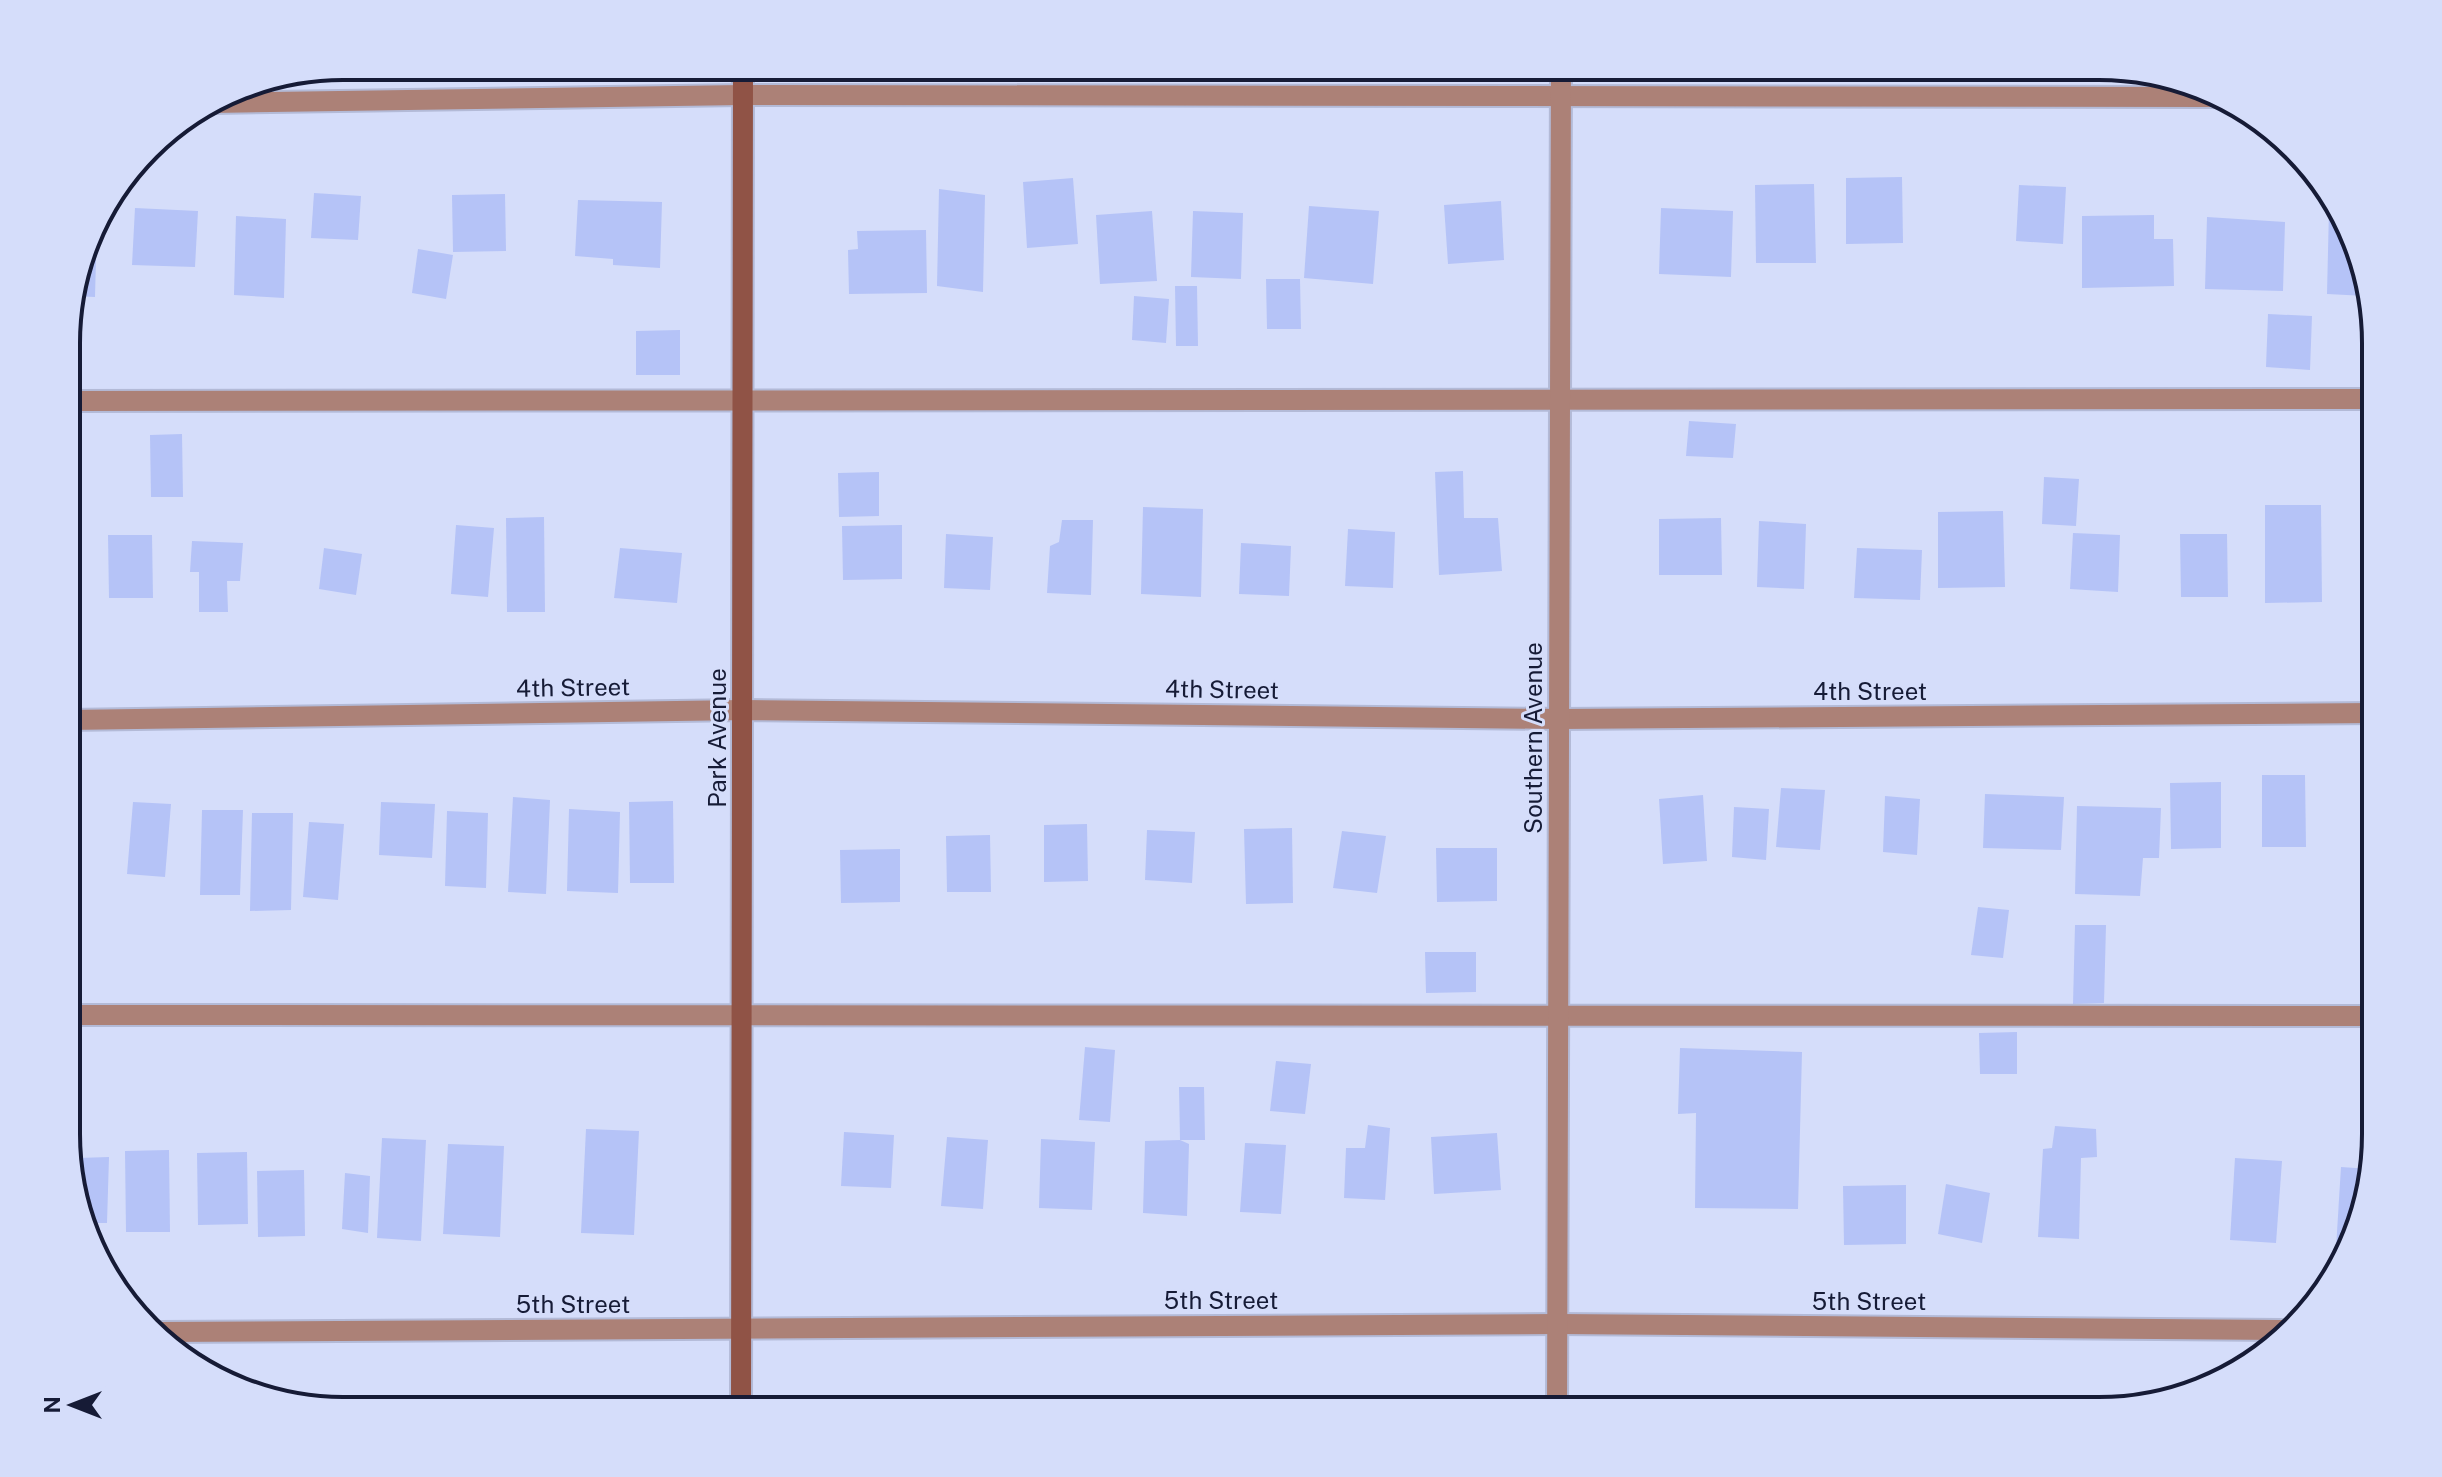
<svg xmlns="http://www.w3.org/2000/svg" width="2442" height="1477" viewBox="0 0 2442 1477" font-family="'Public Sans',sans-serif">
  <style>
    .building { fill: #b5c3f7 }
    .lines { fill: none; stroke-linecap: round; stroke-linejoin: round }
    .lane-casing { stroke: #b3bad7; stroke-width: 24 }
    .street-casing { stroke: #b3bad7; stroke-width: 24 }
    .secondary-casing { stroke: #b3bad7; stroke-width: 24 }
    .lane { stroke: #ac8177; stroke-width: 20 }
    .street { stroke: #ac8177; stroke-width: 20 }
    .secondary { stroke: #905346; stroke-width: 20 }
    .labels { text-anchor: middle; dominant-baseline: central; stroke-width: 6; stroke-linejoin: round; paint-order: stroke }
    .street-label { font-size: 24px; fill: #161b36; stroke: #d5ddfa }
    .rim { fill: none; stroke: #161b36; stroke-width: 4 }
  </style>
  <rect width="100%" height="100%" fill="#d5ddfa"/>
  <!-- building -->
  <g class="building">
    <path d="M 1902,177 L 1903,243 L 1846,244 L 1846,178 Z"/>
    <path d="M 1073,178 L 1078,244 L 1027,248 L 1023,182 Z"/>
    <path d="M 1814,184 L 1816,263 L 1756,263 L 1755,185 Z"/>
    <path d="M 2019,185 L 2066,187 L 2063,244 L 2016,241 Z"/>
    <path d="M 939,189 L 985,195 L 983,292 L 937,286 Z"/>
    <path d="M 314,193 L 361,196 L 358,240 L 311,238 Z"/>
    <path d="M 505,194 L 506,251 L 453,252 L 452,195 Z"/>
    <path d="M 578,200 L 662,202 L 660,268 L 613,265 L 613,259 L 575,256 Z"/>
    <path d="M 1501,201 L 1504,260 L 1448,264 L 1444,205 Z"/>
    <path d="M 1309,206 L 1379,211 L 1373,284 L 1304,278 Z"/>
    <path d="M 135,208 L 198,211 L 195,267 L 132,265 Z"/>
    <path d="M 1661,208 L 1733,211 L 1731,277 L 1659,274 Z"/>
    <path d="M 2329,209 L 2340,210 L 2366,296 L 2327,294 Z"/>
    <path d="M 1152,211 L 1157,281 L 1100,284 L 1096,215 Z"/>
    <path d="M 1193,211 L 1243,213 L 1241,279 L 1191,277 Z"/>
    <path d="M 2154,215 L 2154,239 L 2173,239 L 2174,286 L 2082,288 L 2082,216 Z"/>
    <path d="M 236,216 L 286,219 L 284,298 L 234,295 Z"/>
    <path d="M 2207,217 L 2285,222 L 2283,291 L 2205,289 Z"/>
    <path d="M 95,221 L 97,221 L 95,297 L 72,296 Z"/>
    <path d="M 926,230 L 927,293 L 849,294 L 848,250 L 858,249 L 857,231 Z"/>
    <path d="M 418,249 L 453,255 L 446,299 L 412,293 Z"/>
    <path d="M 1266,279 L 1300,279 L 1301,329 L 1267,329 Z"/>
    <path d="M 1175,286 L 1197,286 L 1198,346 L 1176,346 Z"/>
    <path d="M 1134,296 L 1169,299 L 1166,343 L 1132,340 Z"/>
    <path d="M 2268,314 L 2312,316 L 2310,370 L 2266,367 Z"/>
    <path d="M 680,330 L 680,375 L 636,375 L 636,331 Z"/>
    <path d="M 1689,421 L 1736,424 L 1733,458 L 1686,456 Z"/>
    <path d="M 182,434 L 183,497 L 151,497 L 150,435 Z"/>
    <path d="M 1463,471 L 1464,518 L 1498,518 L 1502,571 L 1439,575 L 1435,472 Z"/>
    <path d="M 879,472 L 879,516 L 839,517 L 838,473 Z"/>
    <path d="M 2044,477 L 2079,479 L 2076,526 L 2042,524 Z"/>
    <path d="M 2265,505 L 2321,505 L 2322,602 L 2265,603 Z"/>
    <path d="M 1143,507 L 1203,509 L 1201,597 L 1141,594 Z"/>
    <path d="M 2003,511 L 2005,587 L 1938,588 L 1938,512 Z"/>
    <path d="M 544,517 L 545,612 L 507,612 L 506,518 Z"/>
    <path d="M 1721,518 L 1722,575 L 1659,575 L 1659,519 Z"/>
    <path d="M 1062,520 L 1093,520 L 1091,595 L 1047,593 L 1050,546 L 1059,542 Z"/>
    <path d="M 1759,521 L 1806,524 L 1804,589 L 1757,587 Z"/>
    <path d="M 456,525 L 494,528 L 488,597 L 451,594 Z"/>
    <path d="M 902,525 L 902,579 L 843,580 L 842,526 Z"/>
    <path d="M 1348,529 L 1395,532 L 1393,588 L 1345,586 Z"/>
    <path d="M 2073,533 L 2120,535 L 2118,592 L 2070,589 Z"/>
    <path d="M 946,534 L 993,537 L 990,590 L 944,588 Z"/>
    <path d="M 2180,534 L 2227,534 L 2228,597 L 2181,597 Z"/>
    <path d="M 68,535 L 79,536 L 77,595 L 68,595 Z"/>
    <path d="M 108,535 L 152,535 L 153,598 L 109,598 Z"/>
    <path d="M 192,541 L 243,543 L 240,581 L 227,581 L 228,612 L 199,612 L 199,572 L 190,572 Z"/>
    <path d="M 1241,543 L 1291,546 L 1289,596 L 1239,594 Z"/>
    <path d="M 324,548 L 362,554 L 356,595 L 319,589 Z"/>
    <path d="M 620,548 L 682,553 L 677,603 L 614,598 Z"/>
    <path d="M 1857,548 L 1922,550 L 1920,600 L 1854,598 Z"/>
    <path d="M 2262,775 L 2305,775 L 2306,847 L 2262,847 Z"/>
    <path d="M 2221,782 L 2221,848 L 2171,849 L 2170,783 Z"/>
    <path d="M 1781,788 L 1825,790 L 1820,850 L 1776,847 Z"/>
    <path d="M 1985,794 L 2064,797 L 2061,850 L 1983,848 Z"/>
    <path d="M 1703,795 L 1707,861 L 1663,864 L 1659,799 Z"/>
    <path d="M 1885,796 L 1920,799 L 1917,855 L 1883,852 Z"/>
    <path d="M 513,797 L 550,800 L 546,894 L 508,892 Z"/>
    <path d="M 673,801 L 674,883 L 630,883 L 629,802 Z"/>
    <path d="M 133,802 L 171,804 L 165,877 L 127,874 Z"/>
    <path d="M 381,802 L 435,804 L 432,858 L 379,855 Z"/>
    <path d="M 2077,806 L 2161,808 L 2159,858 L 2143,858 L 2140,896 L 2075,894 Z"/>
    <path d="M 1734,807 L 1769,809 L 1766,860 L 1732,857 Z"/>
    <path d="M 569,809 L 620,812 L 618,893 L 567,891 Z"/>
    <path d="M 202,810 L 243,810 L 240,895 L 200,895 Z"/>
    <path d="M 447,811 L 488,813 L 486,888 L 445,886 Z"/>
    <path d="M 252,813 L 293,813 L 291,910 L 250,911 Z"/>
    <rect x="68" y="818" width="6" height="51"/>
    <path d="M 309,822 L 344,824 L 338,900 L 303,897 Z"/>
    <path d="M 1087,824 L 1088,881 L 1044,882 L 1044,825 Z"/>
    <path d="M 1292,828 L 1293,903 L 1246,904 L 1244,829 Z"/>
    <path d="M 1147,830 L 1195,832 L 1192,883 L 1145,880 Z"/>
    <path d="M 1342,831 L 1386,836 L 1377,893 L 1333,888 Z"/>
    <path d="M 990,835 L 991,892 L 947,892 L 946,836 Z"/>
    <path d="M 1436,848 L 1497,848 L 1497,901 L 1437,902 Z"/>
    <path d="M 900,849 L 900,902 L 841,903 L 840,850 Z"/>
    <path d="M 1978,907 L 2009,910 L 2003,958 L 1971,955 Z"/>
    <path d="M 2075,925 L 2106,925 L 2104,1003 L 2073,1004 Z"/>
    <path d="M 1425,952 L 1476,952 L 1476,992 L 1426,993 Z"/>
    <path d="M 2017,1032 L 2017,1074 L 1980,1074 L 1979,1033 Z"/>
    <path d="M 1085,1047 L 1115,1050 L 1110,1122 L 1079,1120 Z"/>
    <path d="M 1680,1048 L 1802,1052 L 1798,1209 L 1695,1208 L 1696,1113 L 1678,1114 Z"/>
    <path d="M 1276,1061 L 1311,1064 L 1305,1114 L 1270,1111 Z"/>
    <path d="M 1179,1087 L 1204,1087 L 1205,1140 L 1180,1140 L 1189,1144 L 1187,1216 L 1143,1213 L 1145,1141 L 1180,1140 Z"/>
    <path d="M 1368,1125 L 1390,1128 L 1385,1200 L 1344,1198 L 1346,1148 L 1365,1148 Z"/>
    <path d="M 2055,1126 L 2096,1129 L 2097,1157 L 2081,1158 L 2079,1239 L 2038,1237 L 2043,1149 L 2052,1148 Z"/>
    <path d="M 586,1129 L 639,1131 L 634,1235 L 581,1233 Z"/>
    <path d="M 844,1132 L 894,1135 L 891,1188 L 841,1186 Z"/>
    <path d="M 1497,1133 L 1501,1190 L 1434,1194 L 1431,1137 Z"/>
    <path d="M 947,1137 L 988,1140 L 983,1209 L 941,1206 Z"/>
    <path d="M 382,1138 L 426,1140 L 421,1241 L 377,1238 Z"/>
    <path d="M 1041,1139 L 1095,1142 L 1092,1210 L 1039,1208 Z"/>
    <path d="M 1245,1143 L 1286,1145 L 1281,1214 L 1240,1212 Z"/>
    <path d="M 448,1144 L 504,1146 L 500,1237 L 443,1234 Z"/>
    <path d="M 169,1150 L 170,1232 L 126,1232 L 125,1151 Z"/>
    <path d="M 247,1152 L 248,1224 L 198,1225 L 197,1153 Z"/>
    <path d="M 109,1157 L 107,1223 L 89,1223 L 76,1191 L 78,1158 Z"/>
    <path d="M 2235,1158 L 2282,1161 L 2276,1243 L 2230,1240 Z"/>
    <path d="M 2341,1167 L 2370,1169 L 2346,1249 L 2336,1248 Z"/>
    <path d="M 304,1170 L 305,1236 L 258,1237 L 257,1171 Z"/>
    <path d="M 345,1173 L 370,1176 L 368,1233 L 342,1229 Z"/>
    <path d="M 1946,1184 L 1990,1193 L 1982,1243 L 1938,1234 Z"/>
    <path d="M 1906,1185 L 1906,1244 L 1844,1245 L 1843,1186 Z"/>
  </g>
  <g class="lines">
    <defs>
      <g id="lane">
        <path d="M 68,401 L 2375,399"/>
        <path d="M 68,1015 L 2375,1016"/>
      </g>
      <g id="street">
        <path d="M 212,103 L 742,95 L 2214,97"/>
        <path d="M 68,720 L 743,710 L 1559,719 L 2375,713"/>
        <path d="M 160,1332 L 1558,1324 L 2281,1330"/>
        <path d="M 1557,1411 L 1561,66"/>
      </g>
      <path id="secondary" d="M 741,1411 L 743,66"/>
    </defs>
    <!-- lane casing -->
    <use href="#lane" class="lane-casing"/>
    <!-- street casing -->
    <use href="#street" class="street-casing"/>
    <!-- secondary casing -->
    <use href="#secondary" class="secondary-casing"/>
    <!-- lane -->
    <use href="#lane" class="lane"/>
    <!-- street -->
    <use href="#street" class="street"/>
    <!-- secondary -->
    <use href="#secondary" class="secondary"/>
  </g>
  <g class="labels">
    <!-- street labels -->
    <g class="street-label">
      <text transform="translate(573 687) rotate(-1)">4th Street</text>
      <text transform="translate(1222 689) rotate(1)">4th Street</text>
      <text x="1870" y="691">4th Street</text>
      <text transform="translate(717 738) rotate(-90)">Park Avenue</text>
      <text transform="translate(1533 738) rotate(-90)">Southern Avenue</text>
      <text x="1221" y="1300">5th Street</text>
      <text x="1869" y="1301">5th Street</text>
      <text x="573" y="1304">5th Street</text>
    </g>
  </g>
  <!-- crop -->
  <path d="M0 0H2442V1477H0ZM343 80H2099A263 263 0 0 1 2362 343V1134A263 263 0 0 1 2099 1397H343A263 263 0 0 1 80 1134V343A263 263 0 0 1 343 80Z" fill="#d5ddfa" fill-rule="evenodd"/>
  <path class="rim" d="M343 80H2099A263 263 0 0 1 2362 343V1134A263 263 0 0 1 2099 1397H343A263 263 0 0 1 80 1134V343A263 263 0 0 1 343 80Z"/>
  <!-- north arrow -->
  <g transform="translate(72 1405) rotate(270)" stroke="#d5ddfa" stroke-width="6" paint-order="stroke">
  <path d="M0-6L14 30L0 20L-14 30Z" fill="#161b36"/>
  <text y="-12" font-size="22" font-weight="bold" text-anchor="middle" fill="#161b36">N</text>
  </g>
</svg>
